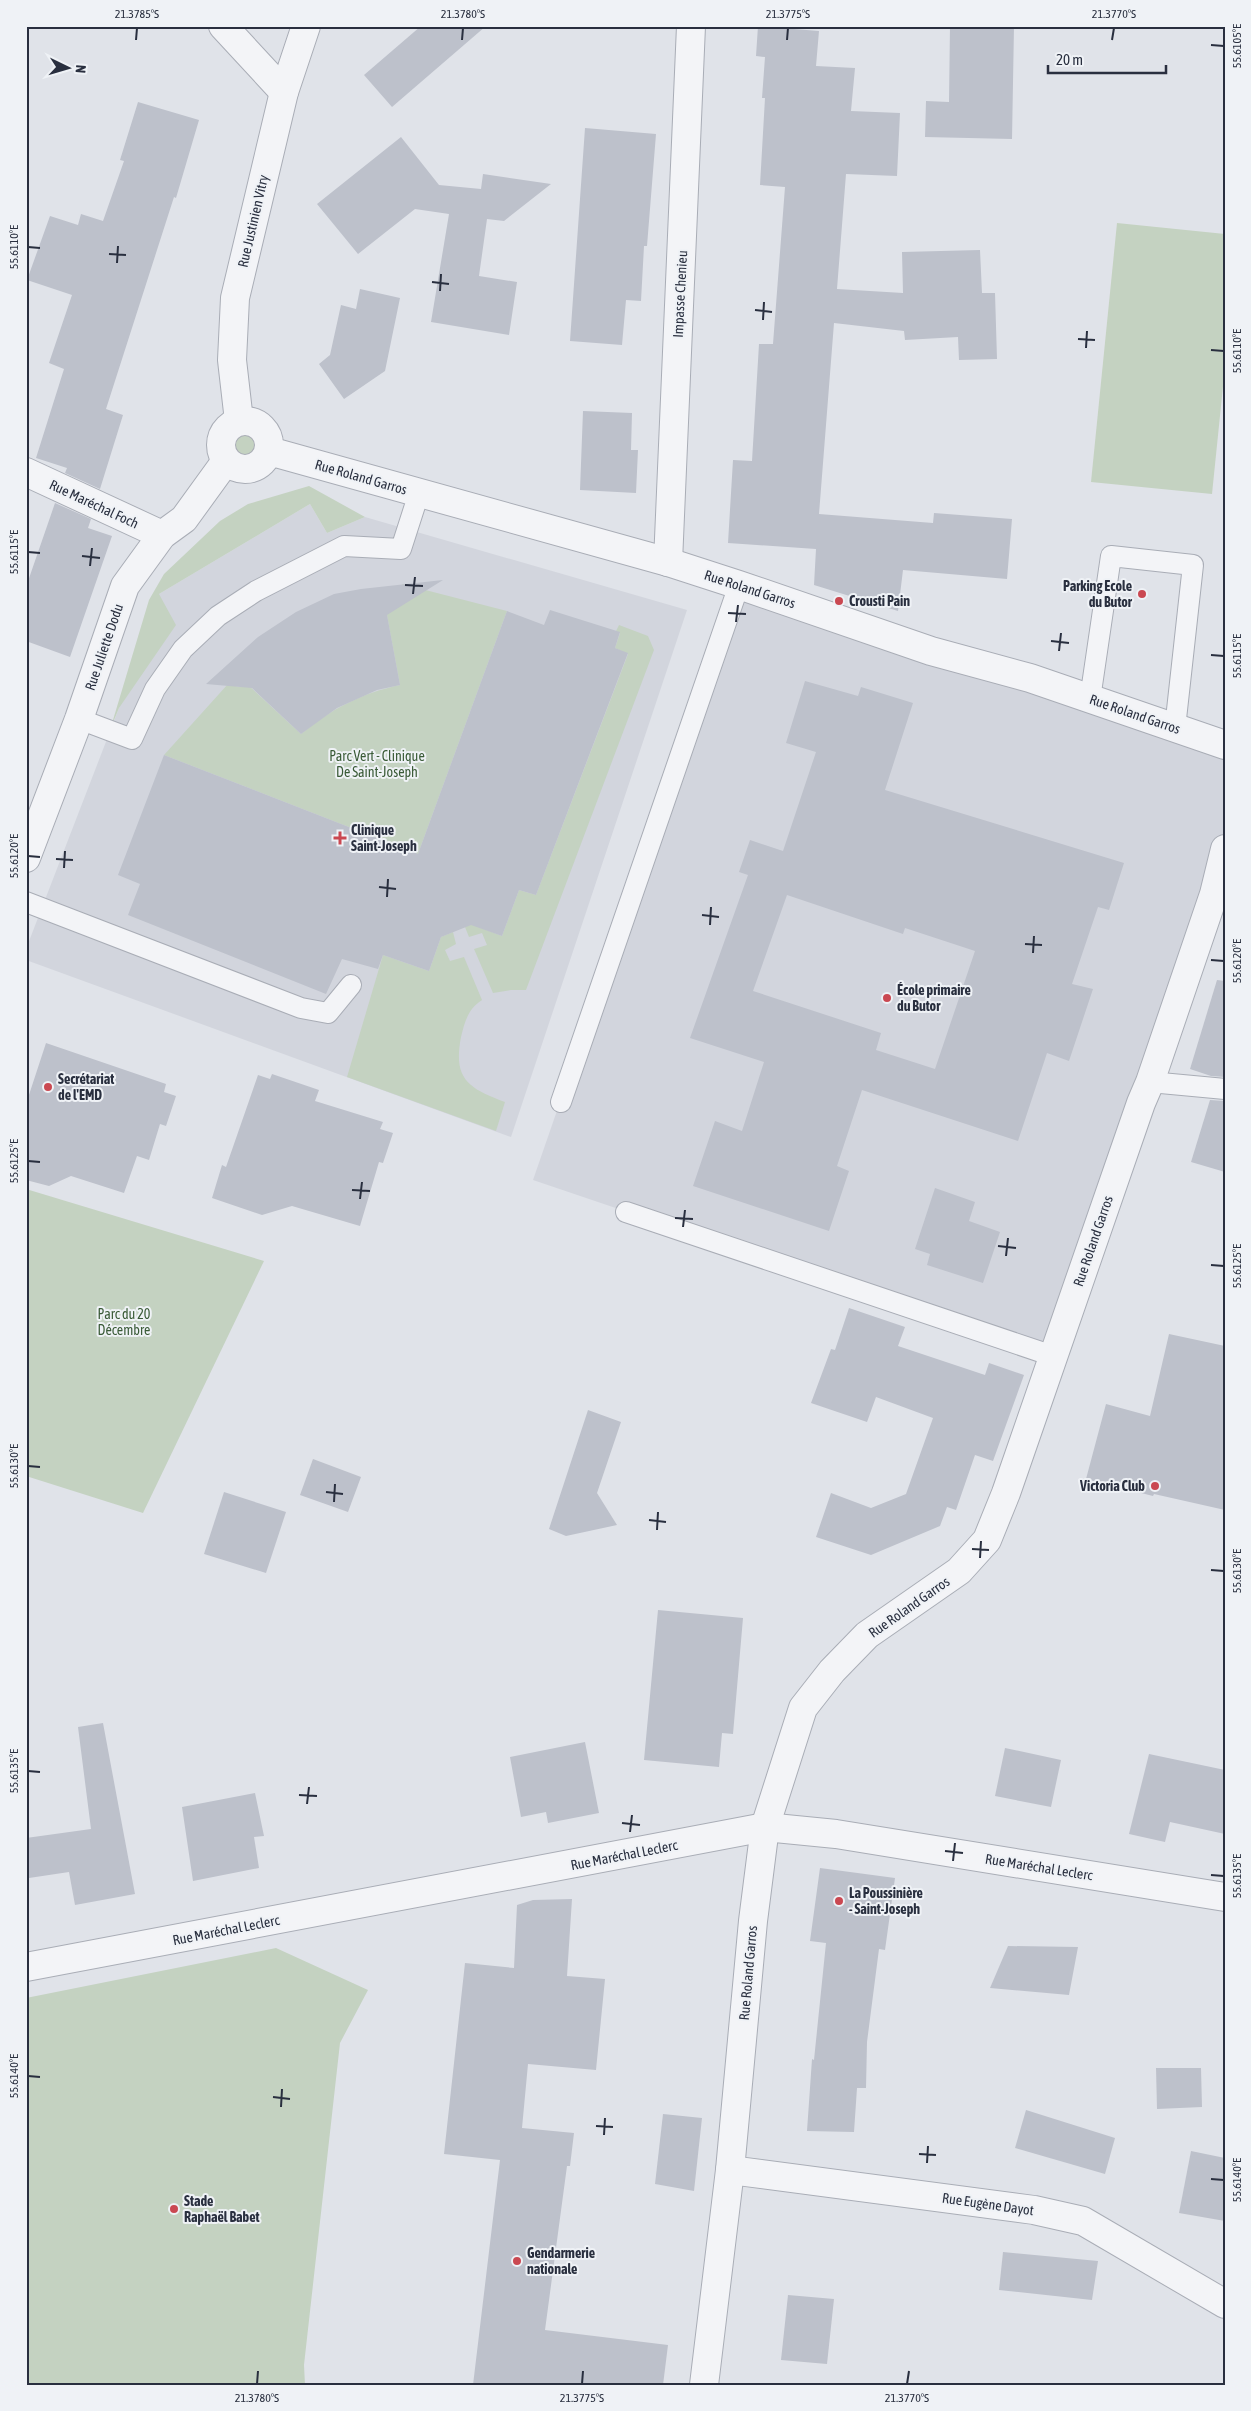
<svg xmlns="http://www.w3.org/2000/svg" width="1251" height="2411" viewBox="0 0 1251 2411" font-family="'Asap Condensed',sans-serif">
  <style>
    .built { fill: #d2d5dd }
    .green { fill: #c4d2c1 }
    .building { fill: #bdc1cb; fill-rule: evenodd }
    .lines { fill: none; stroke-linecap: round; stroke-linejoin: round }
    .lane-casing { stroke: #a9adb6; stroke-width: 22 }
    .street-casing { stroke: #a9adb6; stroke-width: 30 }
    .lane { stroke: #f3f4f7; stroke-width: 20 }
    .street { stroke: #f3f4f7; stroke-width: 28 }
    .ticks { fill: none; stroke: #292f3f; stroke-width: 2 }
    .poi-dot { fill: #ca4851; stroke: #eff2f6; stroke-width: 2 }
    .labels { text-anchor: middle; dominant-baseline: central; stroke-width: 4; stroke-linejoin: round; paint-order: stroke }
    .street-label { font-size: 14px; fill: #292f3f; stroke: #eff2f6 }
    .poi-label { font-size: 14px; font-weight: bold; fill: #292f3f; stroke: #eff2f6; text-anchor: start }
    .park-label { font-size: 14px; fill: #3a5b37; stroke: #eff2f6 }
    .neatline { fill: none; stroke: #292f3f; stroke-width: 2 }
    .ticks-label { font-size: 12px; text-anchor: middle; fill: #292f3f }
  </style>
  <rect width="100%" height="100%" fill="#e0e3e9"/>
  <!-- built -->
  <g class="built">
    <path d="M 310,504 L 327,533 L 365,517 L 687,610 L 511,1137 L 26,960 L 26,949 L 119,708 L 159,594 Z"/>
    <path d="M 739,585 L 1225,745 L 1225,849 L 1053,1356 L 533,1180 Z"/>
  </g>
  <!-- green -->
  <g class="green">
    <path d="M 1117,223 L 1225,234 L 1225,367 L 1212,494 L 1091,482 Z"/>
    <circle cx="245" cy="445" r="24"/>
    <path d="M 309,486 L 365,517 L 327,533 L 310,504 L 159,594 L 176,625 L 119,708 L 110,730 L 149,600 L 164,574 L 220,521 L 248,504 Z"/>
    <path d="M 402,584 L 507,611 L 418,854 L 164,755 L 228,684 L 239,687 L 246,683 L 301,734 C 331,709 362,693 400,685 L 386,610 L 406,596 Z"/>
    <path d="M 619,625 L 648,636 L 654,650 L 526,990 L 511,990 L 493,993 L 474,949 L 487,945 L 482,933 L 469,937 L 465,927 L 471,924 L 502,936 L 519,890 L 536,895 L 628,654 L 615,648 L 620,633 L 616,631 Z"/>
    <path d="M 453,932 L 456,944 L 445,950 L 450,961 L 464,957 L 482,1000 C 468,1009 465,1021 461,1037 C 453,1079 468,1088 505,1102 L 496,1131 L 347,1077 L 383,955 L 429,971 L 441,937 Z"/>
    <path d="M 26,1189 L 264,1261 L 143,1513 L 26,1476 Z"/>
    <path d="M 276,1948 L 368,1990 L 340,2043 L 304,2365 L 305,2385 L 26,2385 L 26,1998 Z"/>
  </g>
  <!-- building -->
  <g class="building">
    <path d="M 421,26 L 486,26 L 392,107 L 364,75 Z"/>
    <path d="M 758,26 L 794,26 L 794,29 L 819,31 L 816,66 L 855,68 L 851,111 L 900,113 L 897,176 L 846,174 L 837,289 L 903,293 L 902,252 L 980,250 L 982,293 L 995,293 L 997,359 L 959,360 L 958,337 L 905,340 L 904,331 L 834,323 L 819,514 L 933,523 L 934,513 L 1012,519 L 1007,579 L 903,570 L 898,611 L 814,585 L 816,549 L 728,543 L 733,460 L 752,461 L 759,344 L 773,344 L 785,187 L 760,185 L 765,98 L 762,98 L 765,57 L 756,56 Z"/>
    <path d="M 950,26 L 1014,26 L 1012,139 L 925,137 L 926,101 L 949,102 Z"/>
    <path d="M 138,102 L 199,120 L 176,198 L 174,197 L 106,409 L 123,415 L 100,489 L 65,473 L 67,468 L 36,458 L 64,369 L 49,363 L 72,295 L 27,280 L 50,216 L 78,225 L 81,214 L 103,221 L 124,161 L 120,160 Z"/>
    <path d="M 585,128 L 656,134 L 647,246 L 644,246 L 641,301 L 626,300 L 622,345 L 570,341 Z"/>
    <path d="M 401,137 L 439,185 L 481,189 L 483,174 L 551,184 L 504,221 L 487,219 L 479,276 L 517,282 L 509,335 L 431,322 L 449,214 L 415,209 L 358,254 L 317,204 Z"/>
    <path d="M 360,289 L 400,298 L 385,371 L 344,399 L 319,364 L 330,355 L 341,305 L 356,309 Z"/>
    <path d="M 583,411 L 632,413 L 631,450 L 638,450 L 636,493 L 580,490 Z"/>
    <path d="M 55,503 L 91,519 L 88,528 L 112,536 L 70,657 L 26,641 L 26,587 Z"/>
    <path d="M 443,580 L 387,615 L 400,685 L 377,690 L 337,708 L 301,734 L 252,688 L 206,684 L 258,637 L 296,612 L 334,594 L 361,589 Z"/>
    <path d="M 550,610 L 620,632 L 615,648 L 628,653 L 536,895 L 519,890 L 502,936 L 471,925 L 441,937 L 429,971 L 383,955 L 378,969 L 342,959 L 326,994 L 128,915 L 140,884 L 118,875 L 164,755 L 418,854 L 507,611 L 544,625 Z"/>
    <path d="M 805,681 L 858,696 L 861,687 L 913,703 L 885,790 L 1124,863 L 1109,910 L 1098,907 L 1072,984 L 1093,989 L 1069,1061 L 1047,1053 L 1018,1141 L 862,1090 L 837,1166 L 849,1171 L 829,1231 L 693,1186 L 715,1121 L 742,1131 L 764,1062 L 690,1038 L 748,875 L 739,872 L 750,840 L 783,851 L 816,752 L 786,743 ZM 787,895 L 903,934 L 905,928 L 975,951 L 935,1069 L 876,1050 L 881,1033 L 753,991 Z"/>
    <path d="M 1217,980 L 1225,981 L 1225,1077 L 1211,1076 L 1190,1069 Z"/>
    <path d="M 46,1043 L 166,1084 L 164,1092 L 176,1096 L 166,1126 L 160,1124 L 149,1160 L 137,1156 L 124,1193 L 71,1176 L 49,1186 L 26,1180 L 26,1104 Z"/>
    <path d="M 272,1074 L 319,1090 L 315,1101 L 383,1122 L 380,1129 L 393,1133 L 383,1163 L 379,1162 L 360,1226 L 292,1206 L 262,1215 L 212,1198 L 222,1165 L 226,1167 L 258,1075 L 270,1079 Z"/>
    <path d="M 1210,1100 L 1225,1101 L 1225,1172 L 1191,1162 Z"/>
    <path d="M 935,1188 L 975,1202 L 969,1221 L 1000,1232 L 983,1283 L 927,1265 L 930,1254 L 915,1249 Z"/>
    <path d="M 849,1308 L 905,1327 L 898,1346 L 985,1375 L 989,1363 L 1024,1375 L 993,1461 L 975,1455 L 956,1510 L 947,1507 L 940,1526 L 871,1555 L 816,1537 L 831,1493 L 871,1508 L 906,1494 L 933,1418 L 876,1397 L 867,1422 L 811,1403 L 831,1349 L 835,1350 Z"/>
    <path d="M 1169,1334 L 1225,1346 L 1225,1510 L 1154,1494 L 1153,1496 L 1086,1479 L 1106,1404 L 1150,1416 Z"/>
    <path d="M 588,1410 L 621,1422 L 597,1493 L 617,1525 L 566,1536 L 549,1529 Z"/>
    <path d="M 313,1459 L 361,1477 L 348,1512 L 300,1495 Z"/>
    <path d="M 224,1492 L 286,1512 L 266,1573 L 204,1554 Z"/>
    <path d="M 658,1610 L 743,1618 L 733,1734 L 722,1733 L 719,1767 L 644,1760 Z"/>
    <path d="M 103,1723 L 135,1894 L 75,1905 L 69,1872 L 29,1878 L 26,1838 L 91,1829 L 78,1727 Z"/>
    <path d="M 585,1742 L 599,1813 L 548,1823 L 546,1812 L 521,1817 L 510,1757 Z"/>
    <path d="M 1005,1748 L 1061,1760 L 1051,1807 L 995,1796 Z"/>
    <path d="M 1149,1754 L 1225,1770 L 1225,1834 L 1170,1822 L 1165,1842 L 1129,1834 Z"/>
    <path d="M 255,1793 L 264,1836 L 254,1837 L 259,1868 L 193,1881 L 182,1807 Z"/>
    <path d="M 820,1868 L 895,1878 L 885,1950 L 879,1949 L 867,2042 L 866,2088 L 857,2088 L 854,2132 L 807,2131 L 812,2059 L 814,2060 L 826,1943 L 810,1941 Z"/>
    <path d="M 572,1899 L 567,1976 L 605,1979 L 596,2070 L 528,2064 L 522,2128 L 574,2133 L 570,2166 L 567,2166 L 545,2330 L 668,2345 L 663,2385 L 473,2385 L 500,2160 L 444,2154 L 465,1963 L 514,1968 L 517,1905 L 533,1900 Z"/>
    <path d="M 1008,1946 L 1078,1947 L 1069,1995 L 990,1988 Z"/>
    <path d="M 1156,2068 L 1201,2068 L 1202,2107 L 1157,2109 Z"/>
    <path d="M 1026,2110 L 1115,2138 L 1105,2174 L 1015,2148 Z"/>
    <path d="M 663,2114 L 702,2118 L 694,2191 L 655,2184 Z"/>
    <path d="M 1191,2151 L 1225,2158 L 1225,2221 L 1179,2213 Z"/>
    <path d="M 1003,2252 L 1098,2261 L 1092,2300 L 999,2290 Z"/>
    <path d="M 788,2295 L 834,2299 L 827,2364 L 781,2360 Z"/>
  </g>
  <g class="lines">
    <defs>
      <g id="lane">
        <path d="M 1090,699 L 1111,556 L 1193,565 L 1175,728"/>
        <path d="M 79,719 L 132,739 L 155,689 L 183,649 L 218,616 L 256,591 L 344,546 L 401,549 L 419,493"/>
        <path d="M 26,902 L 301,1008 L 328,1013 L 351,985"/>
        <path d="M 1150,1082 L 1225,1089"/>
        <path d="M 561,1102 L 739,585"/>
        <path d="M 626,1212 L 1053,1356"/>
      </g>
      <g id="street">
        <path d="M 223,26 L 284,92"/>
        <circle cx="245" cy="445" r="24"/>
        <path d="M 239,421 L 232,360 L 235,298 L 284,92 L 306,26"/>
        <path d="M 269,451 L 668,562 L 739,585 L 931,651 L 1030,678 L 1225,745"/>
        <path d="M 26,472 L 162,535"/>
        <path d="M 668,562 L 691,26"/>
        <path d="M 26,858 L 79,719 L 125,586 L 162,535 L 184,519 L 226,461"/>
        <path d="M 26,1967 L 765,1827 L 836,1834 L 1225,1897"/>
        <path d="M 730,2170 L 1034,2210 L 1083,2221 L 1225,2304"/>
        <path d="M 704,2385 L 730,2170 L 753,1921 L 765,1827 L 803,1708 L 832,1671 L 867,1635 L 959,1571 L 987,1540 L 1006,1493 L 1141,1103 L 1150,1082 L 1214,894 L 1225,849"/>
      </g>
    </defs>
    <!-- lane casing -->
    <use href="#lane" class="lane-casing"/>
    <!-- street casing -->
    <use href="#street" class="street-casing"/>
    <!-- lane -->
    <use href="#lane" class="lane"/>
    <!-- street -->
    <use href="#street" class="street"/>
  </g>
  <!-- ticks -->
  <path class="ticks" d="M 136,40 L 137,28M 462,40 L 463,28M 787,40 L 788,28M 1112,40 L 1114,28M 1211,45 L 1224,46M 28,247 L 40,248M 109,254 L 126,255M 117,263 L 118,246M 432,282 L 449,284M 440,291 L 441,274M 755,310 L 772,312M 763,320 L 764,302M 1078,339 L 1095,340M 1086,348 L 1087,331M 1211,350 L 1224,351M 28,552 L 40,553M 82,556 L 100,558M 90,566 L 92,548M 405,585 L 423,586M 413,594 L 415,577M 728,613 L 746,614M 736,622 L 738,605M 1051,641 L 1069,643M 1059,651 L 1061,633M 1211,655 L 1224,656M 28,856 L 40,857M 56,859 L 73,860M 64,868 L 65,851M 379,887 L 396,889M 387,897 L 388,879M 702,915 L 719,917M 710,925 L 711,907M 1025,944 L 1042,945M 1033,953 L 1034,936M 1211,960 L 1224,961M 28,1161 L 40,1162M 352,1190 L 370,1191M 360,1199 L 362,1182M 675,1218 L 693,1219M 683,1227 L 685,1210M 998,1246 L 1016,1248M 1006,1256 L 1008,1238M 1211,1265 L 1224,1266M 28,1466 L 40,1467M 326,1492 L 343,1494M 334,1502 L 335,1484M 649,1520 L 666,1522M 657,1530 L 658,1512M 972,1549 L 989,1550M 980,1558 L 981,1541M 1211,1570 L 1224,1571M 28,1771 L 40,1772M 299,1795 L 317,1796M 307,1804 L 309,1787M 622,1823 L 640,1825M 630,1832 L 632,1815M 945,1851 L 963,1853M 953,1861 L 955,1843M 1211,1875 L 1224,1876M 28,2076 L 40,2077M 273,2097 L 290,2099M 281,2107 L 282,2089M 596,2126 L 613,2127M 604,2135 L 605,2118M 919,2154 L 936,2155M 927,2163 L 928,2146M 1211,2179 L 1224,2180M 257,2384 L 258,2371M 582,2384 L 583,2371M 907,2384 L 909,2371"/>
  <!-- markers -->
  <g class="poi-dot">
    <circle cx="1142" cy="594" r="5"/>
    <circle cx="839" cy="601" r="5"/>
    <path d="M337.5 830.5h5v5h5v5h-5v5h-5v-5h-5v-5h5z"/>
    <circle cx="887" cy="998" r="5"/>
    <circle cx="48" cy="1087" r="5"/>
    <circle cx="1155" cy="1486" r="5"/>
    <circle cx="839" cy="1901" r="5"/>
    <circle cx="174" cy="2209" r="5"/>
    <circle cx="517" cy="2261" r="5"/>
  </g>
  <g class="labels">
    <!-- street labels -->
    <g class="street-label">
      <text transform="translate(253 221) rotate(-77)">Rue Justinien Vitry</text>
      <text transform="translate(680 294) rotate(-87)">Impasse Chenieu</text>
      <text transform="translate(361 477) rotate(16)">Rue Roland Garros</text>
      <text transform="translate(94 504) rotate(25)">Rue Maréchal Foch</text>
      <text transform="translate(750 589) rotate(18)">Rue Roland Garros</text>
      <text transform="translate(104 647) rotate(-71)">Rue Juliette Dodu</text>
      <text transform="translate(1135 714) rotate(19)">Rue Roland Garros</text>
      <text transform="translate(1093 1241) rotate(-71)">Rue Roland Garros</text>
      <text transform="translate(909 1607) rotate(-35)">Rue Roland Garros</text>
      <text transform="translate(624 1855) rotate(-11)">Rue Maréchal Leclerc</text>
      <text transform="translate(1039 1867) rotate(9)">Rue Maréchal Leclerc</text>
      <text transform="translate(226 1930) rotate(-11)">Rue Maréchal Leclerc</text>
      <text transform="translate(748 1973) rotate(-85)">Rue Roland Garros</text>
      <text transform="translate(988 2204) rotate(8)">Rue Eugène Dayot</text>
    </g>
    <!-- poi labels -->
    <g class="poi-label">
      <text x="1132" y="586" text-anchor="end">Parking Ecole<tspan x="1132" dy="16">du Butor</tspan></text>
      <text x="849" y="601">Crousti Pain</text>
      <text x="351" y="830">Clinique<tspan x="351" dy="16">Saint-Joseph</tspan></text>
      <text x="897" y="990">École primaire<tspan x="897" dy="16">du Butor</tspan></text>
      <text x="58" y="1079">Secrétariat<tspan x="58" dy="16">de l'EMD</tspan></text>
      <text x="1145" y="1486" text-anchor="end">Victoria Club</text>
      <text x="849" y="1893">La Poussinière<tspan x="849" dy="16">- Saint-Joseph</tspan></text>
      <text x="184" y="2201">Stade<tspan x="184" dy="16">Raphaël Babet</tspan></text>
      <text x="527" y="2253">Gendarmerie<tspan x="527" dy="16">nationale</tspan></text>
    </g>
    <!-- park labels -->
    <g class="park-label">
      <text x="377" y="756">Parc Vert - Clinique<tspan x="377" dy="16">De Saint-Joseph</tspan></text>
      <text x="124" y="1314">Parc du 20<tspan x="124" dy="16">Décembre</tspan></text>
    </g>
  </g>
  <!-- border -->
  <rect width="1251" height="2411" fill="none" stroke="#eff2f6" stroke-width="55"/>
  <!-- north arrow -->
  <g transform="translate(68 68) rotate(95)" stroke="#eff2f6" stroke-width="4" paint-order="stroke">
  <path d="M0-4L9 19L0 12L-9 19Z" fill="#292f3f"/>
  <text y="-8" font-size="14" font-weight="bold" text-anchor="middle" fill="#292f3f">N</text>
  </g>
  <!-- scale -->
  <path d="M1048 65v8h118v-8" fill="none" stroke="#292f3f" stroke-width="2.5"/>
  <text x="1056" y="65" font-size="15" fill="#292f3f" stroke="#eff2f6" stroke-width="4" paint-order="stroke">20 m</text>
  <rect x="28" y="28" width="1196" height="2356" class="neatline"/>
  <g class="ticks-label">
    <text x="137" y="18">21.3785°S</text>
    <text x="463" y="18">21.3780°S</text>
    <text x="788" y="18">21.3775°S</text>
    <text x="1114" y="18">21.3770°S</text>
    <text transform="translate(1237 46) rotate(-90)" y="4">55.6105°E</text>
    <text transform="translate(14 247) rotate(-90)" y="4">55.6110°E</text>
    <text transform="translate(1237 351) rotate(-90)" y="4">55.6110°E</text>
    <text transform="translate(14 552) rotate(-90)" y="4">55.6115°E</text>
    <text transform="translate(1237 656) rotate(-90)" y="4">55.6115°E</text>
    <text transform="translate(14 856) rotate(-90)" y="4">55.6120°E</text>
    <text transform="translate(1237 961) rotate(-90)" y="4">55.6120°E</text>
    <text transform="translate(14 1161) rotate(-90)" y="4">55.6125°E</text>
    <text transform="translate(1237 1266) rotate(-90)" y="4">55.6125°E</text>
    <text transform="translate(14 1466) rotate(-90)" y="4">55.6130°E</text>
    <text transform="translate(1237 1571) rotate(-90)" y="4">55.6130°E</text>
    <text transform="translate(14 1771) rotate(-90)" y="4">55.6135°E</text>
    <text transform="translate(1237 1876) rotate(-90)" y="4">55.6135°E</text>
    <text transform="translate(14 2076) rotate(-90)" y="4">55.6140°E</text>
    <text transform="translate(1237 2180) rotate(-90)" y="4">55.6140°E</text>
    <text x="257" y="2402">21.3780°S</text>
    <text x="582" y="2402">21.3775°S</text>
    <text x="907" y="2402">21.3770°S</text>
  </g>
</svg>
